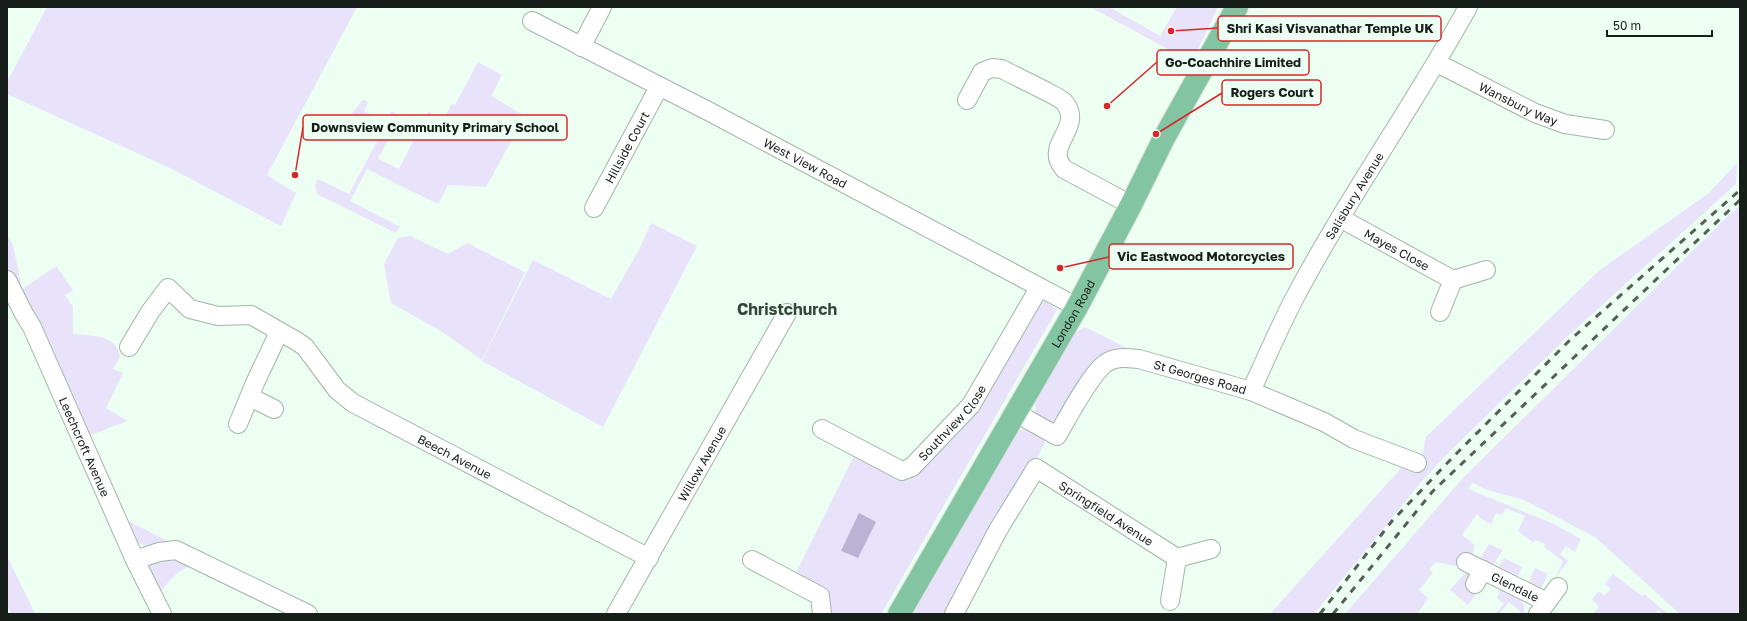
<svg xmlns="http://www.w3.org/2000/svg" width="1747" height="621" viewBox="0 0 1747 621" font-family="'Golos Text',sans-serif">
  <style>
    .green { fill: #e8e2fb }
    .water { fill: #bbb3d4 }
    .lines { fill: none; stroke-linecap: round; stroke-linejoin: round }
    .minor-casing { stroke: #a1b5a7; stroke-width: 20 }
    .major-casing { stroke: #dfe0df; stroke-width: 24 }
    .minor { stroke: #fff; stroke-width: 18 }
    .major { stroke: #83c5a2; stroke-width: 22 }
    .rail { stroke: #555f58; stroke-width: 3; stroke-dasharray: 7 7; stroke-linecap: butt }
    .labels { text-anchor: middle; dominant-baseline: central; stroke-width: 3; stroke-linejoin: round; paint-order: stroke }
    .street-label { font-size: 12px; fill: #171e19; stroke: #edfef2 }
    .district-label { font-size: 16px; font-weight: bold; fill: #344539; stroke: #edfef2 }
    .leader { fill: none; stroke: #d62828; stroke-width: 1.5 }
    .callout-dot { fill: #d62828; stroke: #edfef2; stroke-width: 1.5 }
    .callout { fill: #edfef2; stroke: #d62828; stroke-width: 1.5 }
    .callout-label { font-size: 13px; text-anchor: middle; font-weight: bold; fill: #171e19 }
  </style>
  <rect width="100%" height="100%" fill="#edfef2"/>
  <!-- green -->
  <g class="green">
    <path d="M 47,7 L 357,7 L 267,175 L 296,193 L 281,226 L 170,168 L 7,94 L 7,82 Z"/>
    <path d="M 1090,7 L 1109,7 L 1160,36 L 1177,7 L 1218,7 L 1192,62 Z"/>
    <path d="M 478,62 L 502,75 L 491,96 L 525,116 L 486,187 L 448,185 L 438,204 L 367,169 L 350,201 L 400,227 L 396,233 L 317,194 L 315,184 L 318,179 L 349,194 L 382,132 L 351,115 L 363,100 L 368,102 L 364,111 L 386,122 L 392,111 L 400,116 L 378,159 L 399,169 L 428,112 L 444,119 L 452,104 L 455,105 Z"/>
    <path d="M 1737,163 L 1736,184 L 1568,336 L 1448,453 L 1421,482 L 1314,614 L 1270,614 L 1403,466 L 1420,466 L 1426,437 L 1600,270 L 1709,193 Z"/>
    <path d="M 1740,206 L 1740,614 L 1680,614 L 1595,537 L 1524,500 L 1487,490 L 1473,483 L 1468,489 L 1554,524 L 1581,539 L 1575,552 L 1566,546 L 1560,554 L 1568,561 L 1556,577 L 1563,561 L 1544,547 L 1545,544 L 1535,540 L 1534,543 L 1518,531 L 1525,516 L 1506,508 L 1502,515 L 1496,513 L 1491,524 L 1481,519 L 1477,514 L 1462,535 L 1474,544 L 1473,556 L 1460,558 L 1456,566 L 1436,562 L 1429,569 L 1433,573 L 1419,590 L 1428,598 L 1418,613 L 1419,614 L 1345,614 L 1463,478 L 1728,216 Z"/>
    <path d="M 651,223 L 697,246 L 603,427 L 482,361 L 533,260 L 611,299 L 640,248 Z"/>
    <path d="M 7,235 L 13,245 L 22,288 L 21,290 L 56,266 L 73,290 L 65,295 L 73,307 L 73,334 C 90,336 116,333 120,357 L 113,369 L 123,373 L 106,408 L 127,421 L 86,437 L 7,272 Z"/>
    <path d="M 410,236 L 448,254 L 467,243 L 525,272 L 482,360 L 441,331 L 391,303 L 384,264 L 398,238 Z"/>
    <path d="M 1045,301 L 1057,310 L 881,614 L 830,614 L 795,575 L 855,454 L 898,475 L 936,448 L 944,447 L 962,426 L 1033,307 Z"/>
    <path d="M 1085,327 L 1135,352 L 1121,354 L 1057,423 L 1045,423 L 1036,415 L 1035,397 L 1072,334 Z"/>
    <path d="M 1028,429 L 1042,434 L 1045,442 L 1033,467 L 946,614 L 909,614 L 1012,435 L 1020,430 Z"/>
    <path d="M 121,517 L 171,543 C 135,549 139,547 121,517 Z"/>
    <path d="M 1489,544 L 1503,550 L 1492,567 L 1480,560 L 1484,552 Z"/>
    <path d="M 171,555 L 191,566 C 175,572 167,582 158,597 L 148,569 L 149,564 Z"/>
    <path d="M 7,556 L 35,614 L 12,614 L 7,605 Z"/>
    <path d="M 1504,558 L 1522,567 L 1518,576 L 1514,578 L 1499,570 L 1499,566 Z"/>
    <path d="M 1535,568 L 1548,574 L 1541,589 L 1537,589 L 1529,582 Z"/>
    <path d="M 1465,573 L 1470,573 L 1470,577 L 1478,591 L 1468,605 L 1450,590 Z"/>
    <path d="M 1613,574 L 1642,596 L 1644,594 L 1668,614 L 1663,614 L 1658,610 L 1655,614 L 1593,614 L 1599,606 L 1592,600 L 1599,591 L 1604,596 L 1611,589 L 1605,584 Z"/>
    <path d="M 1501,589 C 1512,594 1529,599 1523,614 L 1519,614 L 1521,612 L 1509,602 L 1499,614 L 1495,614 L 1504,604 L 1497,598 Z"/>
  </g>
  <!-- water -->
  <path class="water" d="M 859,513 L 876,522 L 858,558 L 841,551 Z"/>
  <g class="lines">
    <defs>
      <g id="minor">
        <path id="s1" d="M 532,21 L 710,112 L 1077,307"/>
        <path d="M 581,47 L 602,7"/>
        <path id="s2" d="M 1437,63 L 1535,113 L 1565,124 L 1605,130"/>
        <path d="M 967,100 L 982,72 L 992,68 L 1002,69 C 1012,75 1061,97 1065,103 C 1082,125 1051,142 1059,161 C 1060,164 1063,167 1064,169 L 1131,205"/>
        <path id="s3" d="M 594,208 L 659,87"/>
        <path id="s4" d="M 1340,218 L 1453,280"/>
        <path id="s5" d="M 7,280 L 24,314 L 32,327 L 135,560 L 162,614"/>
        <path d="M 1440,312 L 1453,280 L 1486,270"/>
        <path id="s6" d="M 129,347 L 150,312 L 168,288 L 190,309 L 218,316 L 251,315 L 298,342 L 305,347 L 337,390 L 353,403 L 649,558"/>
        <path id="s7" d="M 1251,391 C 1265,361 1278,330 1293,301 C 1346,200 1413,107 1468,7"/>
        <path d="M 250,397 L 274,409"/>
        <path id="s8" d="M 1016,413 L 1057,436 C 1067,419 1091,373 1106,363 C 1116,356 1128,358 1139,359 L 1251,391 L 1324,422 L 1354,439 L 1417,463"/>
        <path d="M 238,424 L 255,383 L 279,332"/>
        <path id="s9" d="M 822,429 L 902,471 L 912,467 L 971,405 L 1039,288"/>
        <path d="M 135,560 L 159,552 L 176,550 L 308,614"/>
        <path d="M 752,560 L 820,596 L 822,614"/>
        <path id="s10" d="M 1466,562 L 1547,602"/>
        <path d="M 1475,584 L 1483,570"/>
        <path d="M 1170,601 L 1177,558"/>
        <path id="s11" d="M 616,614 L 787,313"/>
        <path id="s12" d="M 954,614 L 998,530 L 1036,468 L 1177,558 L 1211,549"/>
        <path d="M 1538,614 L 1558,587"/>
      </g>
      <g id="major">
        <path id="s13" d="M 899,614 L 1077,307 L 1131,205 L 1164,138 L 1237,7"/>
      </g>
    </defs>
    <!-- minor casing -->
    <use href="#minor" class="minor-casing"/>
    <!-- major casing -->
    <use href="#major" class="major-casing"/>
    <!-- minor -->
    <use href="#minor" class="minor"/>
    <!-- major -->
    <use href="#major" class="major"/>
    <!-- rail -->
    <g class="rail">
      <path d="M 1320,614 L 1392,521 L 1453,457 L 1571,339 L 1740,190"/>
      <path d="M 1333,614 L 1433,491 L 1740,200"/>
    </g>
  </g>
  <g class="labels">
    <!-- street labels -->
    <g class="street-label">
      <text stroke="none"><textPath href="#s2" startOffset="91">Wansbury Way</textPath></text>
      <text stroke="none"><textPath href="#s3" startOffset="69">Hillside Court</textPath></text>
      <text stroke="none"><textPath href="#s1" startOffset="308">West View Road</textPath></text>
      <text stroke="none"><textPath href="#s7" startOffset="221">Salisbury Avenue</textPath></text>
      <text stroke="none"><textPath href="#s4" startOffset="65">Mayes Close</textPath></text>
      <text stroke="none"><textPath href="#s13" startOffset="347">London Road</textPath></text>
      <text stroke="none"><textPath href="#s8" startOffset="233">St Georges Road</textPath></text>
      <text stroke="none"><textPath href="#s9" startOffset="161">Southview Close</textPath></text>
      <text stroke="none"><textPath href="#s5" startOffset="184">Leechcroft Avenue</textPath></text>
      <text stroke="none"><textPath href="#s6" startOffset="415">Beech Avenue</textPath></text>
      <text stroke="none"><textPath href="#s11" startOffset="173">Willow Avenue</textPath></text>
      <text stroke="none"><textPath href="#s12" startOffset="251">Springfield Avenue</textPath></text>
      <text stroke="none"><textPath href="#s10" startOffset="55">Glendale</textPath></text>
    </g>
    <!-- district labels -->
    <g class="district-label">
      <text x="787" y="309">Christchurch</text>
    </g>
  </g>
  <!-- callouts -->
  <path class="leader" d="M1171 31L1218 28M1107 106L1157 62M1156 134L1222 93M295 175L303 127M1060 268L1109 257"/>
  <g class="callout-dot">
    <circle cx="1171" cy="31" r="4"/>
    <circle cx="1107" cy="106" r="4"/>
    <circle cx="1156" cy="134" r="4"/>
    <circle cx="295" cy="175" r="4"/>
    <circle cx="1060" cy="268" r="4"/>
  </g>
  <g class="callout">
    <rect x="1218" y="16" width="223" height="25" rx="4"/>
    <rect x="1157" y="50" width="152" height="25" rx="4"/>
    <rect x="1222" y="80" width="99" height="25" rx="4"/>
    <rect x="303" y="115" width="264" height="25" rx="4"/>
    <rect x="1109" y="244" width="184" height="25" rx="4"/>
  </g>
  <g class="callout-label">
    <text x="1330" y="33">Shri Kasi Visvanathar Temple UK</text>
    <text x="1233" y="67">Go-Coachhire Limited</text>
    <text x="1272" y="97">Rogers Court</text>
    <text x="435" y="132">Downsview Community Primary School</text>
    <text x="1201" y="261">Vic Eastwood Motorcycles</text>
  </g>
  <!-- border -->
  <rect width="1747" height="621" fill="none" stroke="#171e19" stroke-width="16"/>
  <!-- scale -->
  <path d="M1607 30v6h105v-6" fill="none" stroke="#171e19" stroke-width="2"/>
  <text x="1613" y="30" font-size="12" fill="#171e19" stroke="#edfef2" stroke-width="3" paint-order="stroke">50 m</text>
</svg>
